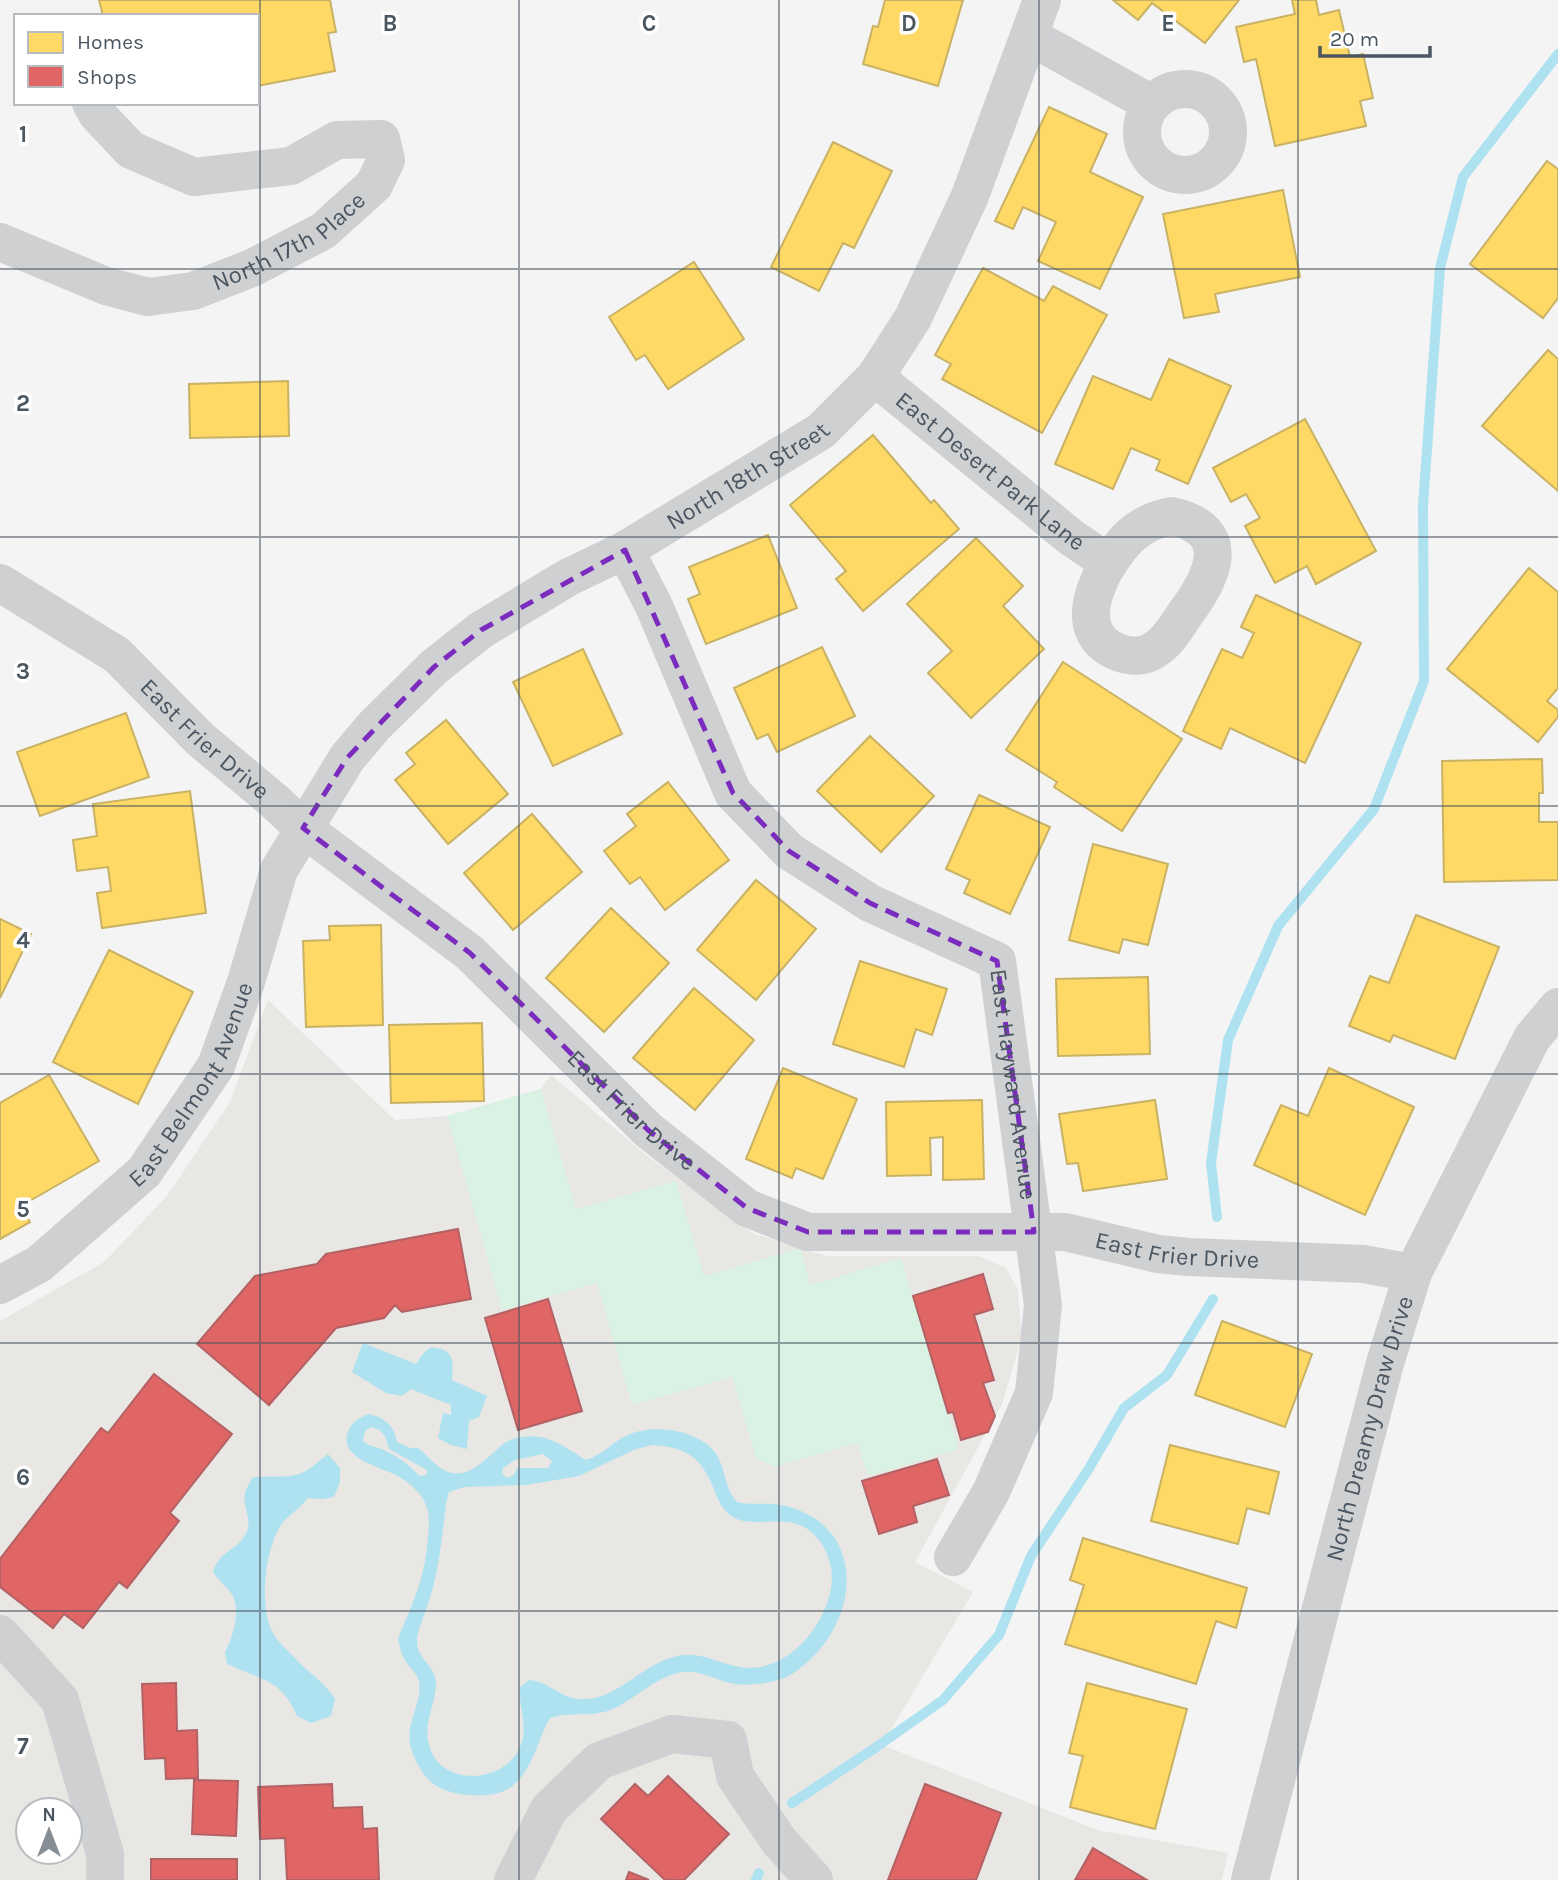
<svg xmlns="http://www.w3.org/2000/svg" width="1558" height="1880" viewBox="0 0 1558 1880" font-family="Karla,sans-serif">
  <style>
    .commercial { fill: #e8e7e3; fill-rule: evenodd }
    .green { fill: #d9f2e3 }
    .water { fill: #aee2f0; fill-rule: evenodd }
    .homes { fill: #ffd966; stroke: #c9b264; stroke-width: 2 }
    .shops { fill: #e06666; stroke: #b36164; stroke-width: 2 }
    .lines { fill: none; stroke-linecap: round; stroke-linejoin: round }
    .stream { stroke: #aee2f0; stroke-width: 10 }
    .minor { stroke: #ced0d2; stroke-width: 38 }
    .marked { fill: none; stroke: #7b2cbf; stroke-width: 5; stroke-dasharray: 14 9; stroke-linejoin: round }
    .grid { fill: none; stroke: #4a5661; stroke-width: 2; stroke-opacity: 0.55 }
    .labels { text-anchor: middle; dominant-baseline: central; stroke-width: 7; stroke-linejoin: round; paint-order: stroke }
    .street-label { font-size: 24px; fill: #4a5661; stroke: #fff }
    .grid-label { font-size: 23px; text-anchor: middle; font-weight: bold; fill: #4a5661; stroke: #fff; stroke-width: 7; stroke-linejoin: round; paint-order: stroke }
  </style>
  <rect width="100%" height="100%" fill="#f4f4f4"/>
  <!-- commercial -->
  <path class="commercial" d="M 268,1000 L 395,1120 L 447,1116 L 541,1089 L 551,1075 L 645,1154 L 752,1233 L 827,1256 L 978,1256 L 1006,1268 L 1018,1290 L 1022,1337 L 1002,1404 L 915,1562 L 973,1592 L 882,1745 L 1098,1830 L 1228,1853 L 1222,1880 L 0,1880 L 0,1321 L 104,1262 L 167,1196 L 230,1102 ZM 28,1810 L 70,1810 L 70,1852 L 28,1852 Z"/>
  <!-- green -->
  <path class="green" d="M 541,1089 L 576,1209 L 676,1181 L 704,1276 L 801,1248 L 810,1285 L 901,1258 L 959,1449 L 868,1476 L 857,1443 L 774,1467 L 756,1458 L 732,1377 L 632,1405 L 597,1283 L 502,1310 L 447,1116 Z"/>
  <!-- water -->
  <g class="water">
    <path d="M 363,1343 L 416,1364 C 419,1360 422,1354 426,1351 C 430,1347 432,1347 437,1348 C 456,1351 453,1366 452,1380 L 487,1396 L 479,1417 L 469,1421 L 467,1449 L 451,1445 L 438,1438 L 443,1413 L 451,1415 L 451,1405 L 411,1389 L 402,1396 L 386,1393 L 352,1372 Z"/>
    <path d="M 369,1414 C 385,1418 394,1425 397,1442 L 410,1448 L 418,1448 C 426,1454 434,1464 442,1469 C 466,1484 486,1458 502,1445 C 513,1436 535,1434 548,1439 C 561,1443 574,1453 586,1460 C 603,1455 613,1441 628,1435 C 654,1423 703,1430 718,1457 C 726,1472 725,1489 737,1502 C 749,1505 761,1503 774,1504 C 811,1508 842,1532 846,1570 C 851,1610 826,1653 792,1674 C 779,1683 751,1686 735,1684 C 717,1681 702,1670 683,1672 C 656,1676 637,1698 613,1709 C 592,1718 571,1711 550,1718 C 536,1742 534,1769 511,1787 C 493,1801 446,1797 430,1781 C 421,1773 412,1755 410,1744 C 406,1722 423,1701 419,1681 C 417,1674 411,1669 407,1663 C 401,1656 400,1647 398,1638 C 414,1601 425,1578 428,1537 C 429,1526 430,1515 426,1505 C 422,1494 411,1484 401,1478 C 387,1468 341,1461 347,1435 C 349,1423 359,1418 369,1414 ZM 371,1427 C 384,1430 386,1437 389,1449 L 427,1470 L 427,1475 L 419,1476 C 410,1465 394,1453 379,1448 C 372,1446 369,1446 363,1441 L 365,1431 ZM 653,1445 C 685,1447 701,1457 713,1487 C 718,1499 721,1510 733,1517 C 753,1529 783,1514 806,1528 C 825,1541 835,1565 831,1588 C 824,1630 782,1678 735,1666 C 718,1662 701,1653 683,1655 C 647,1659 622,1696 588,1699 C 562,1702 552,1682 529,1680 L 520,1687 C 518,1708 530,1729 519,1749 C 503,1783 443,1787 430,1748 C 422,1725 435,1707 436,1685 C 437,1667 418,1660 417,1643 C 416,1631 424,1618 427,1607 C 436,1582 440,1555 443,1529 C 445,1516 445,1504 449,1492 L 464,1487 L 526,1485 L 579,1476 L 636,1449 ZM 543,1454 L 552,1461 L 548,1468 L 517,1468 L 514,1475 L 507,1478 L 502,1474 L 503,1468 L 515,1460 Z"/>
    <path d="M 328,1454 L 340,1468 L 340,1482 L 334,1497 L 322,1499 L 308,1498 C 301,1507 293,1512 285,1520 C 265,1541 258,1608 273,1633 C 278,1642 287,1650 294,1657 C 307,1672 325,1682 335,1699 L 331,1716 L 311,1723 L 297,1716 C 281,1678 260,1680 227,1664 L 225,1652 C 233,1637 242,1609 231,1593 C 226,1586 218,1580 213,1572 C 220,1549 239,1551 247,1531 C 252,1519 242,1505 245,1493 C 246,1488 250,1483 252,1478 C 269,1474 288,1480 304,1472 C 312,1468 320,1460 328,1454 Z"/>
  </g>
  <!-- homes -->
  <g class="homes">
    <path d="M 99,0 L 330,0 L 336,32 L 328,33 L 335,71 L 257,86 L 257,16 L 103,16 Z"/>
    <path d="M 885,0 L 963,0 L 938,86 L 863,64 L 873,26 L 878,27 Z"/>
    <path d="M 1113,0 L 1239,0 L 1205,43 L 1152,3 L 1138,20 Z"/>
    <path d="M 1292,0 L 1316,0 L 1319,15 L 1339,10 L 1350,57 L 1363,54 L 1373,98 L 1360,101 L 1366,126 L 1275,146 L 1256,59 L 1244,62 L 1236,27 L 1295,14 Z"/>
    <path d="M 1049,107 L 1107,134 L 1090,172 L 1143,197 L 1100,289 L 1038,261 L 1056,222 L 1023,207 L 1013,229 L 995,221 Z"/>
    <path d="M 833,142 L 892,171 L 854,248 L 843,243 L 819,291 L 771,267 Z"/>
    <path d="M 1547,161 L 1558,169 L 1558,298 L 1543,318 L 1470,264 Z"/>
    <path d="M 1283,190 L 1300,277 L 1215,294 L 1219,312 L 1184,318 L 1163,214 Z"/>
    <path d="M 694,262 L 744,339 L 668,389 L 645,355 L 636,360 L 609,317 Z"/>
    <path d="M 983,268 L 1044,301 L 1053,286 L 1107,315 L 1042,433 L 942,379 L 951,364 L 935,355 Z"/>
    <path d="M 1548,350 L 1558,359 L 1558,491 L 1482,426 Z"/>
    <path d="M 1169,359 L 1231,386 L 1188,484 L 1156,470 L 1160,460 L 1131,448 L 1113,489 L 1055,464 L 1093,376 L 1151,400 Z"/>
    <path d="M 288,381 L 289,436 L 190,438 L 189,384 Z"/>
    <path d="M 1305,419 L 1376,551 L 1316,584 L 1307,566 L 1275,583 L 1245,526 L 1260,518 L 1246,494 L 1231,502 L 1213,468 Z"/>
    <path d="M 873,435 L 931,503 L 934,500 L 959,529 L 863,611 L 836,579 L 846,571 L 790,505 Z"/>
    <path d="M 768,535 L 797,608 L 706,644 L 688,599 L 700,594 L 689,567 Z"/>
    <path d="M 976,538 L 1023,586 L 1003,606 L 1044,649 L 971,718 L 928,673 L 952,651 L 907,604 Z"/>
    <path d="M 1529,568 L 1558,592 L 1558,688 L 1547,701 L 1558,710 L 1558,717 L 1538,742 L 1447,669 Z"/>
    <path d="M 1256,595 L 1361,643 L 1305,763 L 1230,728 L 1221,749 L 1183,731 L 1222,649 L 1242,658 L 1254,633 L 1241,627 Z"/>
    <path d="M 822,647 L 855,716 L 777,752 L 768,734 L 757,739 L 734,688 Z"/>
    <path d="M 583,649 L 622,734 L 553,766 L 513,682 Z"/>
    <path d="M 1063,662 L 1182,739 L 1122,831 L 1054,787 L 1057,782 L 1006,750 Z"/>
    <path d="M 126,713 L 149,777 L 40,816 L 17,752 Z"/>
    <path d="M 446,720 L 508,794 L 448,844 L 395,780 L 415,764 L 406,753 Z"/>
    <path d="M 870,736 L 934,796 L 881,852 L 817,791 Z"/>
    <path d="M 1542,759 L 1543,793 L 1539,793 L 1539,822 L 1558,822 L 1558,880 L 1444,882 L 1442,761 Z"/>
    <path d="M 668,782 L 729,860 L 665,910 L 640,877 L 630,884 L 604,851 L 636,826 L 627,814 Z"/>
    <path d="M 190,791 L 206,913 L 102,928 L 97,893 L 111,891 L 108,867 L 77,871 L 73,840 L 97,836 L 93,804 Z"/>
    <path d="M 979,795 L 1050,827 L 1010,914 L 964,893 L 970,880 L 946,869 Z"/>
    <path d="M 532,814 L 582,872 L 513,930 L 464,873 Z"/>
    <path d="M 1093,844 L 1168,864 L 1148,945 L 1123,939 L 1119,953 L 1069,940 Z"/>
    <path d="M 756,880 L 816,929 L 756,1000 L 697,950 Z"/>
    <path d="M 611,908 L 669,963 L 604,1032 L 546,978 Z"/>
    <path d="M 1416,915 L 1499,947 L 1455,1059 L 1393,1035 L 1390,1042 L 1349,1026 L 1370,976 L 1389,983 Z"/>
    <path d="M 0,919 L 31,934 L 0,998 Z"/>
    <path d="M 381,925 L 383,1025 L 306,1027 L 303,941 L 330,940 L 329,926 Z"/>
    <path d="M 109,950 L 193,992 L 138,1104 L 53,1062 Z"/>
    <path d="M 860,961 L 947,989 L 932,1035 L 916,1029 L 904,1067 L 833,1044 Z"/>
    <path d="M 1148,977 L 1150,1054 L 1058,1056 L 1056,979 Z"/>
    <path d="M 694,988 L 754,1040 L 695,1110 L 633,1058 Z"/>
    <path d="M 482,1023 L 484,1101 L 391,1103 L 389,1025 Z"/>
    <path d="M 783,1068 L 857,1099 L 823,1179 L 796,1168 L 792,1178 L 746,1159 Z"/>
    <path d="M 1329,1068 L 1414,1107 L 1365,1215 L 1254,1165 L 1281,1105 L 1308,1116 Z"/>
    <path d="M 49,1075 L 99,1161 L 21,1206 L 30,1222 L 0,1239 L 0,1103 Z"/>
    <path d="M 982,1100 L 984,1179 L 943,1180 L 943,1137 L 930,1138 L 931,1175 L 887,1176 L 886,1102 Z"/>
    <path d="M 1155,1100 L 1167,1179 L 1083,1191 L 1078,1163 L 1067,1164 L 1059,1114 Z"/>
    <path d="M 1222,1321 L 1312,1354 L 1285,1427 L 1195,1395 Z"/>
    <path d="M 1170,1445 L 1279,1472 L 1269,1514 L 1247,1508 L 1238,1544 L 1151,1521 Z"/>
    <path d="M 1083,1538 L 1247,1588 L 1236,1628 L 1216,1621 L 1196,1684 L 1065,1644 L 1084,1585 L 1070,1580 Z"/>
    <path d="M 1087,1683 L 1187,1709 L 1155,1829 L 1070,1807 L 1083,1756 L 1069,1753 Z"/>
  </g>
  <!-- shops -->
  <g class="shops">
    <path d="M 458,1229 L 471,1299 L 402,1312 L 395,1305 L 384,1318 L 336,1328 L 269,1405 L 197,1344 L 255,1276 L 317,1264 L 326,1254 Z"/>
    <path d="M 983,1274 L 993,1309 L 974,1315 L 994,1380 L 983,1383 L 995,1416 L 988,1432 L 961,1440 L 953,1412 L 948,1413 L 913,1296 Z"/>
    <path d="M 548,1299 L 582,1411 L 518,1430 L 485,1318 Z"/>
    <path d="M 154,1374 L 232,1434 L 170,1513 L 179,1521 L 127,1588 L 119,1582 L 83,1628 L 64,1614 L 53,1628 L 0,1587 L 0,1559 L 101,1428 L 108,1433 Z"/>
    <path d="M 937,1459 L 949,1495 L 913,1506 L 917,1522 L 879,1534 L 862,1481 Z"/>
    <path d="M 176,1683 L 177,1731 L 197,1730 L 198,1778 L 166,1779 L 165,1758 L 145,1759 L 142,1684 Z"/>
    <path d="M 668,1776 L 729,1834 L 684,1880 L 665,1880 L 601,1819 L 635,1784 L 648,1796 Z"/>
    <path d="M 194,1780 L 238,1781 L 236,1836 L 192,1834 Z"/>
    <path d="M 332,1784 L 333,1808 L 362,1807 L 363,1829 L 377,1828 L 379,1880 L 287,1880 L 285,1838 L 260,1839 L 258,1787 Z"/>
    <path d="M 925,1784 L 1001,1813 L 976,1880 L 888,1880 Z"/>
    <path d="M 1093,1848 L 1147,1880 L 1075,1880 Z"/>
    <rect x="151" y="1859" width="86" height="21"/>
    <path d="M 629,1872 L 649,1880 L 626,1880 Z"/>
  </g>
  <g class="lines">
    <!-- stream -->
    <g class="stream">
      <path d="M 1217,1217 L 1211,1163 L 1228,1040 L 1278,926 L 1374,809 L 1424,681 L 1423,505 L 1440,268 L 1463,177 L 1558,54"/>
      <path d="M 792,1803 L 872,1750 L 943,1700 L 999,1635 L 1031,1556 L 1088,1470 L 1124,1408 L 1167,1375 L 1213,1299"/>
      <path d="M 756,1880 L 759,1873"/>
    </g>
    <!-- minor -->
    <g class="minor">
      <path d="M 1029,36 L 1152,104"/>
      <circle cx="1185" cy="132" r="43"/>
      <path id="s1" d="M 0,242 L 106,286 L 148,297 L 193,291 L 252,268 L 323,231 L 374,185 L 386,160 L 381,139 L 337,140 L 291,166 L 194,177 L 131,150 L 97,114 L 91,103"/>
      <path id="s2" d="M 875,377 L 1072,538 L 1109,563"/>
      <path d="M 1172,516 C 1236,531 1212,578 1185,614 C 1175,629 1166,645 1149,653 C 1134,659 1116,654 1104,644 C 1072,617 1106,560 1129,537 C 1142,525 1155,519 1172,516 Z"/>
      <path id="s3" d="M 625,550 L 654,606 L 733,793 L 789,851 L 870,903 L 997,961 L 1043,1305 L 1034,1393 L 991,1492 L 953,1557"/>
      <path id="s4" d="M 0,583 L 117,655 L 200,739 L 273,800 L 303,828 L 470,953 L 648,1130 L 747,1208 L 808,1232 L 1065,1232 L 1158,1254 L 1189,1257 L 1363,1264 L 1413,1273"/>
      <path id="s5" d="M 0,1285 L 39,1264 L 144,1172 L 216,1066 L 246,982 L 279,870 L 347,758 L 374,726 L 434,667 L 481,630 L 567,578 L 625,550 L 821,431 L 875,377 L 913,318 L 970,196 L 1042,0"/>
      <path d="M 0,1634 L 60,1700 L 105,1854 L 105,1880"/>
      <path d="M 513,1880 L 549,1809 L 599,1761 L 672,1734 L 728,1740 L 735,1776 L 779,1841 L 814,1880"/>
      <path id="s6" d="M 1250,1880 L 1385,1363 L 1413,1273 L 1532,1038 L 1558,1007"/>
    </g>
  </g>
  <!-- marked area -->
  <path class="marked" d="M 625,550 L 733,793 L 789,851 L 870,903 L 997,961 L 1034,1232 L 808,1232 L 747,1208 L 648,1130 L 470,953 L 303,828 L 347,758 L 434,667 L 481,630 Z"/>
  <!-- grid -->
  <path class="grid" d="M 260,0 L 260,1880M 519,0 L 519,1880M 779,0 L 779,1880M 1039,0 L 1039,1880M 1298,0 L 1298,1880M 0,269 L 1558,269M 0,537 L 1558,537M 0,806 L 1558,806M 0,1074 L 1558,1074M 0,1343 L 1558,1343M 0,1611 L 1558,1611"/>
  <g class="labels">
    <!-- street labels -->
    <g class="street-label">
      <text stroke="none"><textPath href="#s1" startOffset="312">North 17th Place</textPath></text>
      <text stroke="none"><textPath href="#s2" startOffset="149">East Desert Park Lane</textPath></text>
      <text stroke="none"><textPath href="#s5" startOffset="1143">North 18th Street</textPath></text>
      <text stroke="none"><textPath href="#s4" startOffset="259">East Frier Drive</textPath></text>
      <text stroke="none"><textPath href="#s5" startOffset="284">East Belmont Avenue</textPath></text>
      <text stroke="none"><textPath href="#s3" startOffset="707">East Hayward Avenue</textPath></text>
      <text stroke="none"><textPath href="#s4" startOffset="826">East Frier Drive</textPath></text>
      <text stroke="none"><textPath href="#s4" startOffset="1414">East Frier Drive</textPath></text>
      <text stroke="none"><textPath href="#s6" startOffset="467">North Dreamy Draw Drive</textPath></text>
    </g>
  </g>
  <g class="grid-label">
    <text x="390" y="31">B</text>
    <text x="649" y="31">C</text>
    <text x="909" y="31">D</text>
    <text x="1168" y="31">E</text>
    <text x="23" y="142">1</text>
    <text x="23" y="411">2</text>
    <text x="23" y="679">3</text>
    <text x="23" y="948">4</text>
    <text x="23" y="1217">5</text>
    <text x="23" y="1485">6</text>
    <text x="23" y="1754">7</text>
  </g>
  <!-- legend -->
  <rect x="14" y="14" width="245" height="91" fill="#ffffff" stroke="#b7bbc0" stroke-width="2"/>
  <rect x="28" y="32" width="35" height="21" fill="#ffd966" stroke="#b7bbc0" stroke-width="2"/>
  <text x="77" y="49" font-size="21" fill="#4a5661">Homes</text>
  <rect x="28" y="66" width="35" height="21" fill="#e06666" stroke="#b7bbc0" stroke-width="2"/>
  <text x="77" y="84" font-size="21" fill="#4a5661">Shops</text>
  <!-- north arrow -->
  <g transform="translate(49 1831)"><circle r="33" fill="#ffffff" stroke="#b7bbc0" stroke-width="2"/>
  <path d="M0-5L12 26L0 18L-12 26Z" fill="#868d94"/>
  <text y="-10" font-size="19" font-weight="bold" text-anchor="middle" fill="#4a5661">N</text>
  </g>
  <!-- scale -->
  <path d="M1320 46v10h110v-10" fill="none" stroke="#4a5661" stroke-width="3.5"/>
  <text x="1330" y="46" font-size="21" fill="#4a5661" stroke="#ffffff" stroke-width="5" paint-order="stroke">20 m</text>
</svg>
